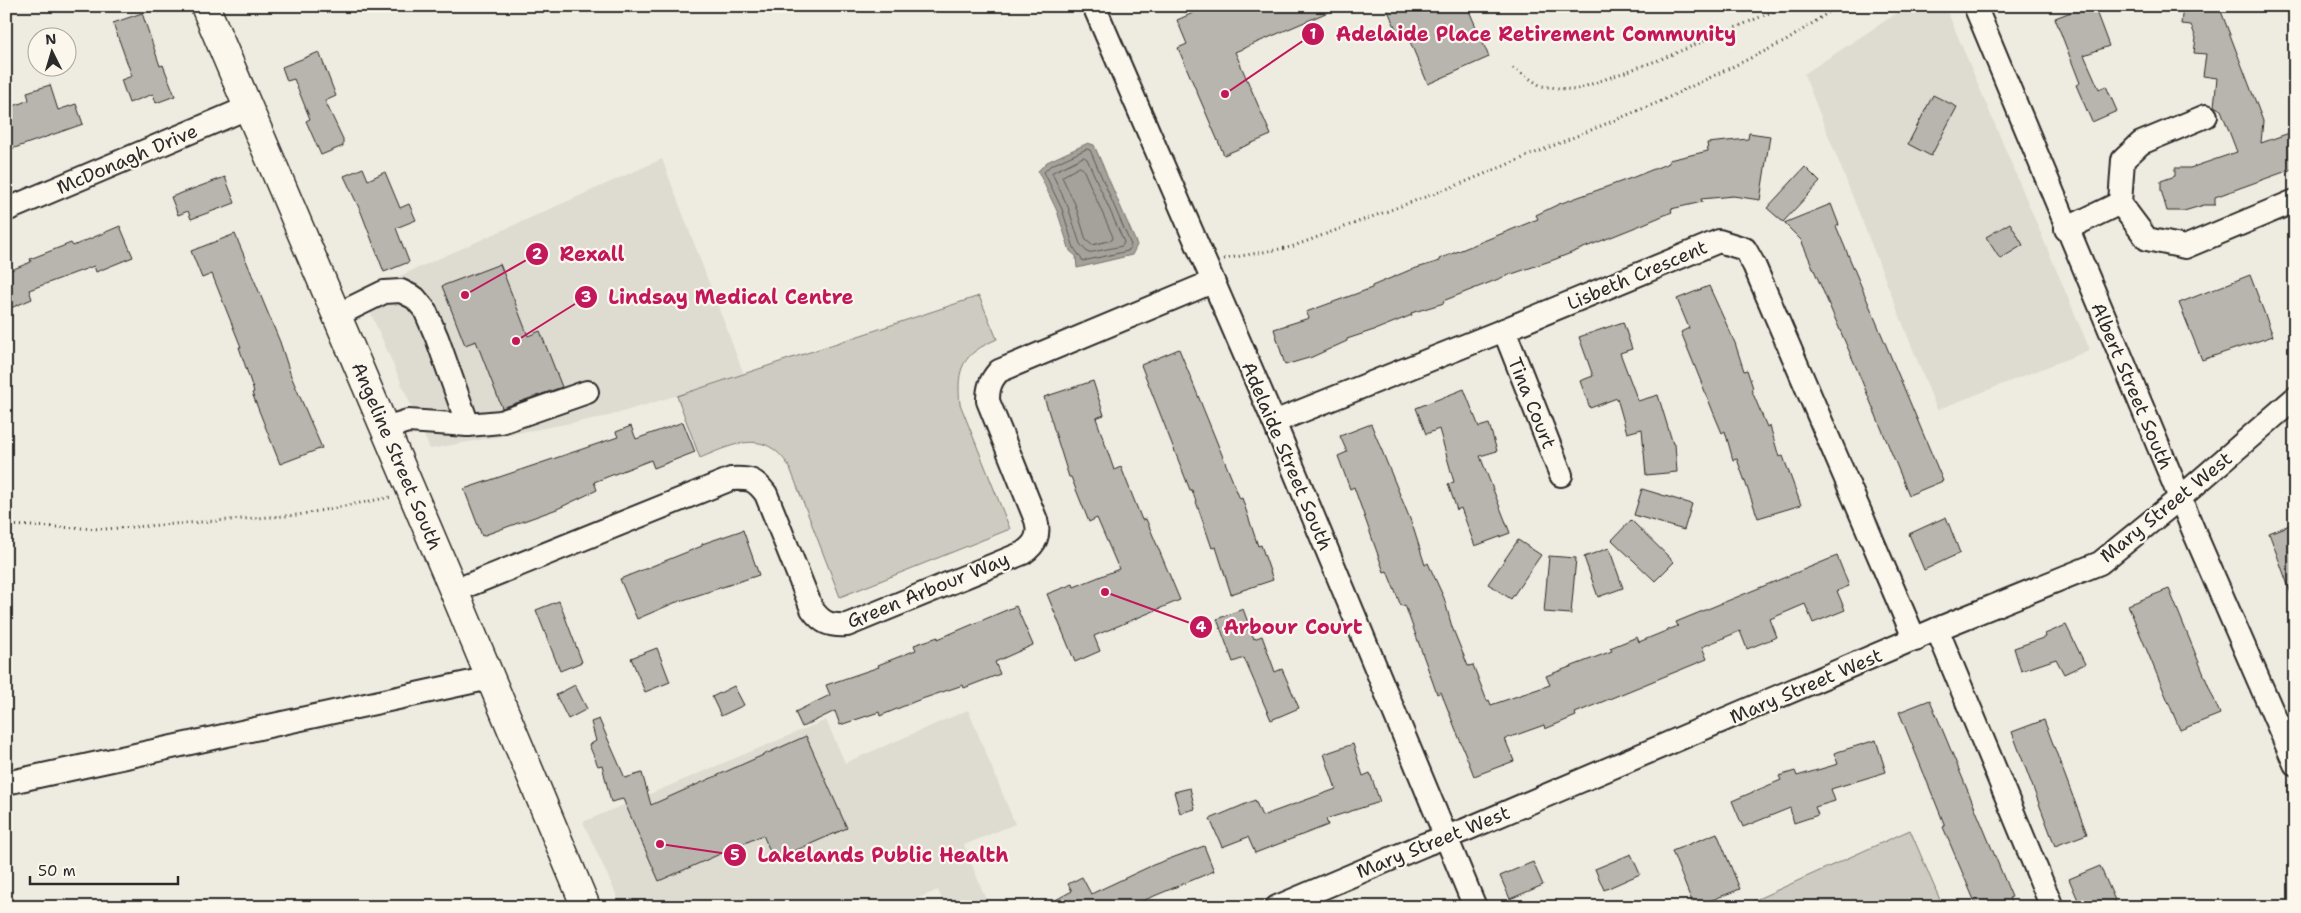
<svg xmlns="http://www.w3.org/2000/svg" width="2301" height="913" viewBox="0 0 2301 913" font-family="'Shantell Sans',sans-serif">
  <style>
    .built { fill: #dedbd1 }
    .green { fill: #cecbc2; stroke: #7c7b76 }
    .water { fill: #a4a29a; stroke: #74726e }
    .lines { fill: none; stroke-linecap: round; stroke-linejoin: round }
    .shore { stroke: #5b5b57; stroke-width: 1 }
    .building { fill: #b8b5ae; stroke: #2b2b2b }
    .minor-casing { stroke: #2b2b2b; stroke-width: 26 }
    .major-casing { stroke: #2b2b2b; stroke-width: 31 }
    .path { stroke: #2b2b2b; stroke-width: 3; stroke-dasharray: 1 4; stroke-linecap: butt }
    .minor { stroke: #fbf7ec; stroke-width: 22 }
    .major { stroke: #fbf7ec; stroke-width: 28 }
    .labels { text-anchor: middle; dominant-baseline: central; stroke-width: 4.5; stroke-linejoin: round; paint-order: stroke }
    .street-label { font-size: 19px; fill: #2b2b2b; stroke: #fbf7ec }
    .leader { fill: none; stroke: #c2185b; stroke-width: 2 }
    .callout-dot { fill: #c2185b; stroke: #fbf7ec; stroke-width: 2 }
    .mark-label { font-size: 15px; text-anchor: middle; font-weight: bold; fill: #fff }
    .callout-label { font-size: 20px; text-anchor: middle; font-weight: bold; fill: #c2185b; stroke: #fbf7ec; stroke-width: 4.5; stroke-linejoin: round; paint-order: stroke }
  </style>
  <rect width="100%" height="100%" fill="#eeebe0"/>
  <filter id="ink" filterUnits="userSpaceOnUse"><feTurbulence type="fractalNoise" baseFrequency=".02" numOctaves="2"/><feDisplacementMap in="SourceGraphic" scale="10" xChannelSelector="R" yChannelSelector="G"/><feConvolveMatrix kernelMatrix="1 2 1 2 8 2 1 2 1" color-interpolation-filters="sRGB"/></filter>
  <g filter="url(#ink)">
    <!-- built -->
    <g class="built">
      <path d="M 1908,6 L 1945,6 L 2090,350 L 1937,410 L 1804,74 Z"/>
      <path d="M 662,159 L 744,375 L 609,416 L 430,449 L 362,293 Z"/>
      <path d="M 968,710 L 1015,824 L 964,845 L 989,907 L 945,907 L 938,890 L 896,907 L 622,907 L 583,822 L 826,720 L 845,763 Z"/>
    </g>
    <!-- green -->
    <g class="green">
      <path d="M 979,296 L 997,339 C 963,354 956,367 960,404 L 1010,529 L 840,597 L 790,468 C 766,428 736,443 700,458 L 677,396 Z"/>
      <path d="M 1910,830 L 1943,907 L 1741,907 L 1742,906 Z"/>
    </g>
    <!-- water -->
    <path class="water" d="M 1088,143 L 1094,145 L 1137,245 L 1132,255 L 1077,268 L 1076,256 L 1070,251 L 1057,211 L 1038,171 L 1047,162 Z"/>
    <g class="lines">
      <!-- shore -->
      <g class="shore">
        <path d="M 1087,149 L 1090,150 L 1131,245 L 1128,251 L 1083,261 L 1074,248 L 1062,209 L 1044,172 L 1050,166 Z"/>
        <path d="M 1084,157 L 1087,159 L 1124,242 L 1122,246 L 1088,253 L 1080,244 L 1068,207 L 1052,173 Z"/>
        <path d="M 1080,167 L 1083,169 L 1113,237 L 1112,240 L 1092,245 L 1086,240 L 1075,204 L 1062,177 Z"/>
      </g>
    </g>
    <!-- building -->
    <g class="building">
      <path d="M 1209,6 L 1342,6 L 1235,52 L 1271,135 L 1224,155 L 1178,48 L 1187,44 L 1177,20 Z"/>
      <path d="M 1386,6 L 1467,6 L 1489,57 L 1428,84 L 1405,30 L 1398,34 Z"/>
      <path d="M 2087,6 L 2094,6 L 2109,46 L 2084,55 L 2099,89 L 2106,86 L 2117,111 L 2092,122 L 2076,85 L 2080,83 L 2055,18 Z"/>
      <path d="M 2183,6 L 2219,6 L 2263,121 L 2261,143 L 2295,131 L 2295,168 L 2215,197 L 2215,205 L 2204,205 L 2184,211 L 2167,211 L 2161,190 L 2161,181 L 2175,176 L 2175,168 L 2190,168 L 2237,152 L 2221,110 L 2214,106 L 2217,78 L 2203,76 L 2206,54 L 2194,53 L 2196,38 L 2191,25 L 2181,24 Z"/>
      <path d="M 142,13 L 160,66 L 163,65 L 175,96 L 156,103 L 153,94 L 129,103 L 121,80 L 132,76 L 113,23 Z"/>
      <path d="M 319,52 L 336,96 L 325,101 L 343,139 L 343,146 L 321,155 L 306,121 L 310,119 L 294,79 L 287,81 L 282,67 Z"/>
      <path d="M 50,85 L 58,110 L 76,104 L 83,124 L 6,151 L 6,109 L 29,100 L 27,92 Z"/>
      <path d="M 1933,95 L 1957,107 L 1931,156 L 1908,144 Z"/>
      <path d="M 1749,133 L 1770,136 L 1760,200 L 1733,196 L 1701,199 L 1702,202 L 1671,209 L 1672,212 L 1641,225 L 1556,259 L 1506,276 L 1443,301 L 1444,303 L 1411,313 L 1412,315 L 1377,329 L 1347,339 L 1347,341 L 1312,357 L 1285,365 L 1274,329 L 1309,318 L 1306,312 L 1372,288 L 1372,286 L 1410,270 L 1440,261 L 1439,259 L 1538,219 L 1536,215 L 1559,204 L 1634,177 L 1669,163 L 1669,160 L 1708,151 L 1707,143 L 1748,139 Z"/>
      <path d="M 1805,167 L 1820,182 L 1783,222 L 1767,208 Z"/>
      <path d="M 363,168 L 368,180 L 385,172 L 400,208 L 409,204 L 416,220 L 396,228 L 409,262 L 384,272 L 361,212 L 344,176 Z"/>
      <path d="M 225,177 L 235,203 L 191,219 L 188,211 L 178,215 L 171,197 Z"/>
      <path d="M 1831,204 L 1839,225 L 1836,226 L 1943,481 L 1909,495 L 1856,367 L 1801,240 L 1784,223 Z"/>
      <path d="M 2010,223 L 2023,245 L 2000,259 L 1986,237 Z"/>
      <path d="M 120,226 L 133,257 L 96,272 L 94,266 L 29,290 L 32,299 L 6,310 L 6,272 L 31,262 L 30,259 L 71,243 L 73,246 Z"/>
      <path d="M 235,234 L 280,342 L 291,376 L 322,448 L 280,464 L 252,393 L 254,392 L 239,347 L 241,347 L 212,274 L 202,278 L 191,251 Z"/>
      <path d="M 500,264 L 528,336 L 540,331 L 562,387 L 502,408 L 476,341 L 465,345 L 442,286 Z"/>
      <path d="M 2250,275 L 2273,336 L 2202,360 L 2179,303 Z"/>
      <path d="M 1709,286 L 1735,343 L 1744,371 L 1747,370 L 1753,388 L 1751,389 L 1767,427 L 1770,426 L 1779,457 L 1783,456 L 1801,505 L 1758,518 L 1737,459 L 1733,460 L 1725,431 L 1722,433 L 1714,414 L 1681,332 L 1689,328 L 1677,299 Z"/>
      <path d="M 1623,322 L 1632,349 L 1620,353 L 1638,401 L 1658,395 L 1673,444 L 1675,444 L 1677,472 L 1646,475 L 1642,429 L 1627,433 L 1617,398 L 1590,408 L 1580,381 L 1593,376 L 1579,337 Z"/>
      <path d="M 1179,349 L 1240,499 L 1242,498 L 1258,546 L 1261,545 L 1273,580 L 1231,594 L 1216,547 L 1212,548 L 1192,490 L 1190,490 L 1141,365 Z"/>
      <path d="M 1093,381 L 1104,415 L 1096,418 L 1114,470 L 1121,467 L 1142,520 L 1146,519 L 1180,600 L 1094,636 L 1100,651 L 1075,662 L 1047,594 L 1073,584 L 1074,587 L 1119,569 L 1097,518 L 1089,522 L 1071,477 L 1069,477 L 1044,397 Z"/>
      <path d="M 1464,389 L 1479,427 L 1489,424 L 1497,451 L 1480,456 L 1510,533 L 1475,546 L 1461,508 L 1457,510 L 1448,484 L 1454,482 L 1439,429 L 1426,434 L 1416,408 Z"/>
      <path d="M 683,422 L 695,452 L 654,468 L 651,460 L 594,482 L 597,490 L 557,509 L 482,536 L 464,489 L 618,437 L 616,432 L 631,426 L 636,439 Z"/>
      <path d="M 1371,424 L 1412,524 L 1425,565 L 1428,563 L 1444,598 L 1452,627 L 1468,666 L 1473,665 L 1487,701 L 1489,700 L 1491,705 L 1550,685 L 1546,676 L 1612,651 L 1610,648 L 1637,637 L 1639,642 L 1678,626 L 1676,622 L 1837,556 L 1849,586 L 1837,591 L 1845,610 L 1813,623 L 1805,604 L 1770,619 L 1777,637 L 1747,649 L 1740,631 L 1702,647 L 1707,659 L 1575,713 L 1576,716 L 1545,729 L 1544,725 L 1505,739 L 1514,761 L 1474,776 L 1441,692 L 1437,694 L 1405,605 L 1401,606 L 1387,571 L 1384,572 L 1354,487 L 1350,489 L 1338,456 L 1347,452 L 1340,436 Z"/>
      <path d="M 1642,489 L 1692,504 L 1684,530 L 1634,515 Z"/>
      <path d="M 1946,517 L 1960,553 L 1924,570 L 1909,534 Z"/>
      <path d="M 1631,520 L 1674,562 L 1655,581 L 1612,540 Z"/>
      <path d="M 2295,523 L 2295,598 L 2293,599 L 2269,533 Z"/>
      <path d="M 743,530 L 759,575 L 674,603 L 637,619 L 620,579 L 702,546 L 702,544 Z"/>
      <path d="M 1518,540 L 1541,555 L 1511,599 L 1488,584 Z"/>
      <path d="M 1609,548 L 1623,588 L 1598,597 L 1584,557 Z"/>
      <path d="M 1549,556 L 1576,558 L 1571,614 L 1544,612 Z"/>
      <path d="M 2169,589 L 2220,714 L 2180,730 L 2128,605 Z"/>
      <path d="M 559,601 L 582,662 L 560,671 L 536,610 Z"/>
      <path d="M 1016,606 L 1033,645 L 995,662 L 1000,674 L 964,688 L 963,685 L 916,701 L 880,716 L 879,712 L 840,725 L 835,711 L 802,727 L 795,712 L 830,695 L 826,685 L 879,667 L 878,665 L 916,650 L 914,645 L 938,637 L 938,639 Z"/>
      <path d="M 1243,609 L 1254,639 L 1262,636 L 1275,672 L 1282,669 L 1299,708 L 1271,720 L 1244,658 L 1233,662 L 1217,619 Z"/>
      <path d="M 2066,625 L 2085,664 L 2064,674 L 2056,659 L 2021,671 L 2014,648 L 2046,637 L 2045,634 Z"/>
      <path d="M 657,648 L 670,682 L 645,692 L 631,658 Z"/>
      <path d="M 575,685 L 587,709 L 568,719 L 556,695 Z"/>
      <path d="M 734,686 L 744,705 L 721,716 L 712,697 Z"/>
      <path d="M 1930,700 L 2012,897 L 2009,898 L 2013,907 L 1977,907 L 1943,827 L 1945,826 L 1899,712 Z"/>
      <path d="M 599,719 L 625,778 L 642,773 L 651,805 L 806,736 L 847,828 L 774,860 L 763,835 L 659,881 L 623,799 L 611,802 L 602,765 L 598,766 L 589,745 L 596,741 L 591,722 Z"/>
      <path d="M 2044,720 L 2087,834 L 2055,846 L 2012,732 Z"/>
      <path d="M 1876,740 L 1886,772 L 1831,789 L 1835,801 L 1815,807 L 1818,815 L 1794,823 L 1790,808 L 1743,827 L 1732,801 L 1781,780 L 1779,776 L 1795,771 L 1797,776 L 1838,764 L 1834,753 Z"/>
      <path d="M 1353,744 L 1363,776 L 1370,773 L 1380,802 L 1326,819 L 1328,825 L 1255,853 L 1248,837 L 1222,847 L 1210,819 L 1255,800 L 1262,816 L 1336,789 L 1324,754 Z"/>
      <path d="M 1190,788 L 1195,809 L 1180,813 L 1174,792 Z"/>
      <path d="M 1717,833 L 1740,889 L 1694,907 L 1672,851 Z"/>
      <path d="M 1204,846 L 1214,871 L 1128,907 L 1043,907 L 1072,891 L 1068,884 L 1082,877 L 1091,894 L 1153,865 Z"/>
      <path d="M 1631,854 L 1640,874 L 1604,890 L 1595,869 Z"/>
      <path d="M 1533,862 L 1543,885 L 1510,899 L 1500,876 Z"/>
      <path d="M 2100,866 L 2118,907 L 2081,907 L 2069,879 Z"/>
    </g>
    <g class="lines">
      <defs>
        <g id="minor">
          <path d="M 1094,6 L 1274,422 L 1475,907"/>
          <path d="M 1975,6 L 2195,534 L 2295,764"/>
          <path d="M 2120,203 L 2123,160 L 2141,143 L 2206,116"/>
          <path d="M 6,210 L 247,108"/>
          <path d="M 2066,229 L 2120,203 L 2147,239 L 2185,247 L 2295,201"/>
          <path d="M 337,315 L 384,292 L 401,291 L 415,298 L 425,310 L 437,338 L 468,425"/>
          <path d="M 1504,330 L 1561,475"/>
          <path d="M 1274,422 L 1504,330 L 1719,241 L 1745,249 L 1754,265 L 1915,640"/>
          <path d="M 385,428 L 408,421 L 468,425 L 501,422 L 587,392"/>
          <path d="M 454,591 L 731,479 C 750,478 755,479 766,494 L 812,609 C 822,623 829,626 847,625 L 1023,553 C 1036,544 1040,535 1036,520 L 988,401 C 988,388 990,381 999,371 L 1212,282"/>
          <path d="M 1937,629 L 2052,907"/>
          <path d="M 6,783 L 490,678"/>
          <path d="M 1277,907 L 1426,844 L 1465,830 L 1937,629 L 2100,563 L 2180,498 L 2295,398"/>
        </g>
        <path id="major" d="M 205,6 L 454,591 L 586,907"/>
      </defs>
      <!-- minor casing -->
      <use href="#minor" class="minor-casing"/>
      <!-- major casing -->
      <use href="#major" class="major-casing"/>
      <!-- path -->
      <g class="path">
        <path d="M 1513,68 L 1541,86 L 1575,90 L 1664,58 L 1786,6"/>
        <path d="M 1224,259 L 1291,247 L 1460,184 L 1659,102 L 1786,41 L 1838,6"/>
        <path d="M 6,525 L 105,529 L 298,515 L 391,497"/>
      </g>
      <!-- minor -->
      <use href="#minor" class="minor"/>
      <!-- major -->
      <use href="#major" class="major"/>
    </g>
  </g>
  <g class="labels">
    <!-- street labels -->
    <g class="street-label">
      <text transform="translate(127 159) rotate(-23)">McDonagh Drive</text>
      <text transform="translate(1637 275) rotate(-23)">Lisbeth Crescent</text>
      <text transform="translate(2132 386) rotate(67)">Albert Street South</text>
      <text transform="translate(1532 403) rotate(68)">Tina Court</text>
      <text transform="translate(397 456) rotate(67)">Angeline Street South</text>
      <text transform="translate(1287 456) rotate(67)">Adelaide Street South</text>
      <text transform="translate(2166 507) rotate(-39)">Mary Street West</text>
      <text transform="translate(928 590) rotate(-22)">Green Arbour Way</text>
      <text transform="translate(1806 686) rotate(-23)">Mary Street West</text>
      <text transform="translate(1433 842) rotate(-22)">Mary Street West</text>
    </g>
  </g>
  <!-- callouts -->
  <path class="leader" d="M1225 94L1313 34M465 295L537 254M516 341L586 297M1105 592L1201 627M660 844L735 855"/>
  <g class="callout-dot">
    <circle cx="1225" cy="94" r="5"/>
    <circle cx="465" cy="295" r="5"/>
    <circle cx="516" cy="341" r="5"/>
    <circle cx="1105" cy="592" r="5"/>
    <circle cx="660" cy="844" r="5"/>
    <circle cx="1313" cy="34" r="12"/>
    <circle cx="537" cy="254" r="12"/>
    <circle cx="586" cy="297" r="12"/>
    <circle cx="1201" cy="627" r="12"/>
    <circle cx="735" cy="855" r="12"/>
  </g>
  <g class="mark-label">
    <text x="1313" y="39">1</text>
    <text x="537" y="259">2</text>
    <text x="586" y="302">3</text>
    <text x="1201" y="632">4</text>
    <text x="735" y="860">5</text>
  </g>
  <g class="callout-label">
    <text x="1536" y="41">Adelaide Place Retirement Community</text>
    <text x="592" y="261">Rexall</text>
    <text x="731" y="304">Lindsay Medical Centre</text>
    <text x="1293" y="634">Arbour Court</text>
    <text x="883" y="862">Lakelands Public Health</text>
  </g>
  <!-- margin -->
  <rect width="2301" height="913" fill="none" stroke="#fbf7ec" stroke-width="25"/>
  <rect x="12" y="12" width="2276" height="888" fill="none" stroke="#2b2b2b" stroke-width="2" filter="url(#ink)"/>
  <!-- north arrow -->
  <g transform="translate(52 52) rotate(355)"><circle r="24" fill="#fbf7ec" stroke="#a8a59f"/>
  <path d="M0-4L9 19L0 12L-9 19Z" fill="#2b2b2b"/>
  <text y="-8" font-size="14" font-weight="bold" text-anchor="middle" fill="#2b2b2b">N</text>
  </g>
  <!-- scale -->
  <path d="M30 876v8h148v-8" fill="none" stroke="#2b2b2b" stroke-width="2.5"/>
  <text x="38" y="876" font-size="15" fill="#2b2b2b" stroke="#fbf7ec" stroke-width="4" paint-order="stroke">50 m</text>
</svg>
